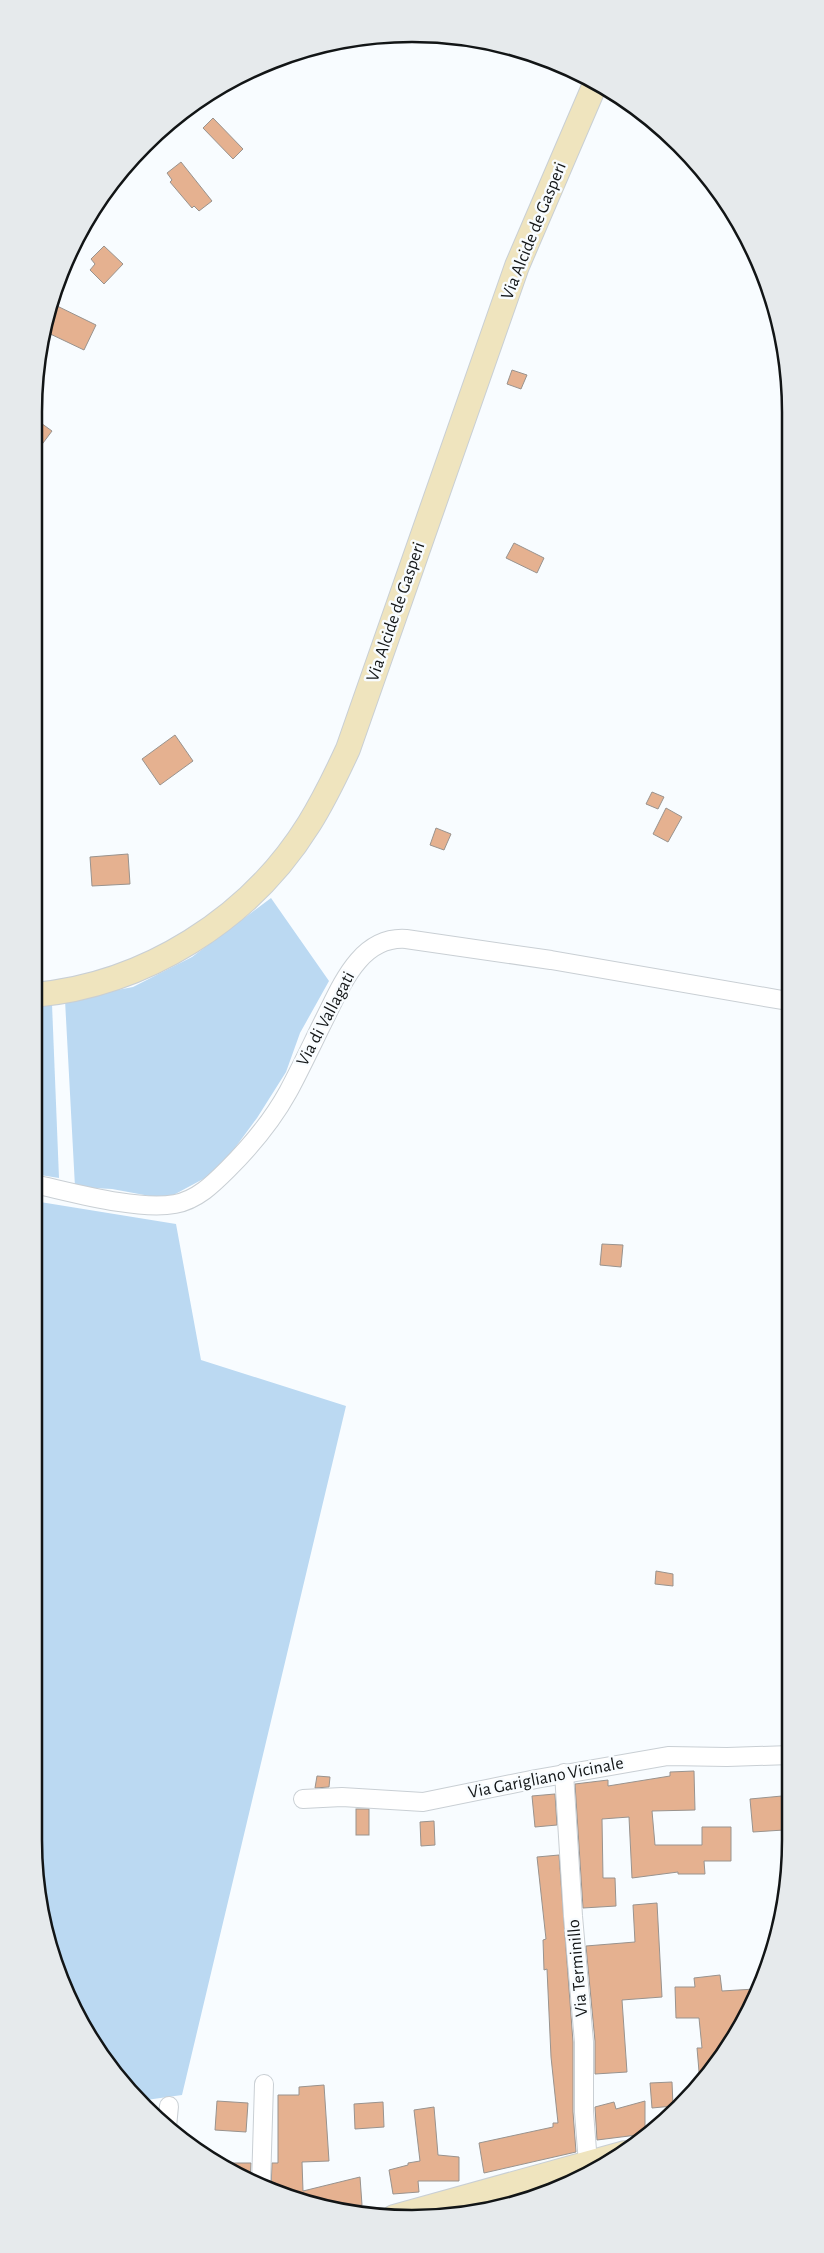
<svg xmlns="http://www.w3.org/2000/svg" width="824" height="2253" viewBox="0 0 824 2253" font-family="'Alegreya Sans',sans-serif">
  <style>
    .green { fill: #bbd9f2 }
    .building { fill: #e5b190; stroke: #99938e }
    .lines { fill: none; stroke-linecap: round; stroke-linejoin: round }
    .street-casing { stroke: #c9cfd4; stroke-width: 20 }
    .secondary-casing { stroke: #c9cfd4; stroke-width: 26 }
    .street { stroke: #fff; stroke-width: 18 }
    .secondary { stroke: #efe4be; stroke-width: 24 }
    .labels { text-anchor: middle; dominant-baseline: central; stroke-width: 5; stroke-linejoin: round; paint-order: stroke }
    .street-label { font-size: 18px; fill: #121516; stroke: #f8fcff }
    .rim { fill: none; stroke: #121516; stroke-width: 2.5 }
  </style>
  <rect width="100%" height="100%" fill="#f8fcff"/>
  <!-- green -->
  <g class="green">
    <path d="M 271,898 L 329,981 L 300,1033 L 286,1072 L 257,1118 L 218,1171 L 166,1199 L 112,1189 L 75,1187 L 65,1000 L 133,987 L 192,957 Z"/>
    <path d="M 34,1004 L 52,1004 L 59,1178 L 34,1174 Z"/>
    <path d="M 34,1201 L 176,1224 L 201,1360 L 346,1406 L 182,2095 L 139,2101 L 128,2091 L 62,1985 L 41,1915 L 34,1841 Z"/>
  </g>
  <!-- building -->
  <g class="building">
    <path d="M 213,118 L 243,149 L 233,159 L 203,128 Z"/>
    <path d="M 181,162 L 212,201 L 199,211 L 194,206 L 192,208 L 170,182 L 172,180 L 167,173 Z"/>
    <path d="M 104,246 L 123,264 L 104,284 L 90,270 L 95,264 L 91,259 Z"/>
    <path d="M 51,303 L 96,325 L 84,350 L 44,331 Z"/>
    <path d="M 512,370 L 527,375 L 521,389 L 507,384 Z"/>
    <path d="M 34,418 L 52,431 L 34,455 Z"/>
    <path d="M 514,543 L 544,558 L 537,573 L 506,558 Z"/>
    <path d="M 175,735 L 193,761 L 160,785 L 142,759 Z"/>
    <path d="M 652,792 L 664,797 L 658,809 L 646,804 Z"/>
    <path d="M 666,808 L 682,817 L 668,842 L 653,834 Z"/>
    <path d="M 436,828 L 451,834 L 444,850 L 430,845 Z"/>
    <path d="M 128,854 L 130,884 L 92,886 L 90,857 Z"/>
    <path d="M 602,1244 L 623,1245 L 621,1267 L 600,1265 Z"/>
    <path d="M 656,1571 L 673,1574 L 673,1586 L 655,1584 Z"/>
    <path d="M 694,1771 L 695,1810 L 652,1811 L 655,1845 L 702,1845 L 702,1827 L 731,1827 L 731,1861 L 704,1861 L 705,1874 L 678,1874 L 678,1872 L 632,1878 L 629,1817 L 602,1819 L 603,1878 L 615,1878 L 616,1906 L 583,1908 L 575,1784 L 608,1780 L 608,1786 L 670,1776 L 670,1772 Z"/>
    <path d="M 317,1776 L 330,1777 L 329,1787 L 315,1788 Z"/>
    <path d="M 555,1794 L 557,1825 L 535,1827 L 532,1796 Z"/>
    <path d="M 782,1796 L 784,1830 L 753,1832 L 750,1799 Z"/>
    <rect x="356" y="1809" width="13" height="26"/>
    <path d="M 434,1821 L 435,1845 L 421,1846 L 420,1822 Z"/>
    <path d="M 559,1855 L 573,2042 L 573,2112 L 576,2152 L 484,2173 L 479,2143 L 553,2127 L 553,2123 L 558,2123 L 551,2057 L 547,1969 L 544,1970 L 543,1940 L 546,1939 L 537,1857 Z"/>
    <path d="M 657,1903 L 662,1997 L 622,2000 L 627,2072 L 595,2074 L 595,2041 L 586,1946 L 635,1942 L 633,1905 Z"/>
    <path d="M 720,1975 L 722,1991 L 755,1989 L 726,2051 L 700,2083 L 697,2048 L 702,2048 L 699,2018 L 676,2018 L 675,1987 L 695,1987 L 694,1978 Z"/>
    <path d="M 672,2082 L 673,2106 L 652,2108 L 650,2083 Z"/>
    <path d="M 324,2085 L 329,2161 L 302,2162 L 303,2191 L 360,2177 L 362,2205 L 334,2207 L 271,2188 L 272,2163 L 278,2163 L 278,2095 L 299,2095 L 299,2087 Z"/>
    <path d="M 217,2101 L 248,2103 L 246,2132 L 215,2130 Z"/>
    <path d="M 645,2101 L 645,2134 L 597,2140 L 595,2107 L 614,2102 L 616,2109 Z"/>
    <path d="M 383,2102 L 384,2127 L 355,2129 L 354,2104 Z"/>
    <path d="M 434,2107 L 438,2155 L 459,2157 L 459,2181 L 418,2181 L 419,2192 L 393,2194 L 389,2170 L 408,2165 L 408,2163 L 420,2161 L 414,2110 Z"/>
    <path d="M 217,2163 L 251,2163 L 250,2182 L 244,2180 Z"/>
  </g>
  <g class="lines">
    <defs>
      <g id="street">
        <path d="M 34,1184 C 71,1192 138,1211 175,1204 C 197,1200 213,1184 228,1169 C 252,1145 272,1121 288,1092 C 301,1068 313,1042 325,1018 C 342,984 361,936 406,939 L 551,960 L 788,1001"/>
        <path d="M 564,1773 L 573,1916 L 584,2042 L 584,2112 L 588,2163"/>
        <path d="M 303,1799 L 342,1797 L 423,1802 L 536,1779 L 668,1756 L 727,1757 L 790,1755"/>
        <path d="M 167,2127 L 169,2106"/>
        <path d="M 515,2184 L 521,2201"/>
        <path d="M 261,2185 L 264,2084"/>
      </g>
      <g id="secondary">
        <path d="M 34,995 C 145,985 250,919 309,824 C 324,800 336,775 348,749 L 517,266 L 596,82"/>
        <path d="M 394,2217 L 625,2153"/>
      </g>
    </defs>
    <!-- street casing -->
    <use href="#street" class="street-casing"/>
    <!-- secondary casing -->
    <use href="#secondary" class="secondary-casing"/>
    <!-- street -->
    <use href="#street" class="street"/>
    <!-- secondary -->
    <use href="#secondary" class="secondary"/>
  </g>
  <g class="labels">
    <!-- street labels -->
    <g class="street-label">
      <text transform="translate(534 231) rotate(-68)">Via Alcide de Gasperi</text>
      <text transform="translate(396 612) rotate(-71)">Via Alcide de Gasperi</text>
      <text transform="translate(326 1019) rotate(-62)">Via di Vallagati</text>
      <text transform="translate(546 1778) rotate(-11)">Via Garigliano Vicinale</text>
      <text transform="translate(578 1968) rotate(-95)">Via Terminillo</text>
    </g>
  </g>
  <!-- crop -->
  <path d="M0 0H824V2253H0ZM412 42H412A370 370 0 0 1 782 412V1840A370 370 0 0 1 412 2210H412A370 370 0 0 1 42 1840V412A370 370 0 0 1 412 42Z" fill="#e6eaec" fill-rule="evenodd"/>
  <path class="rim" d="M412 42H412A370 370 0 0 1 782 412V1840A370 370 0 0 1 412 2210H412A370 370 0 0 1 42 1840V412A370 370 0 0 1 412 42Z"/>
</svg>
